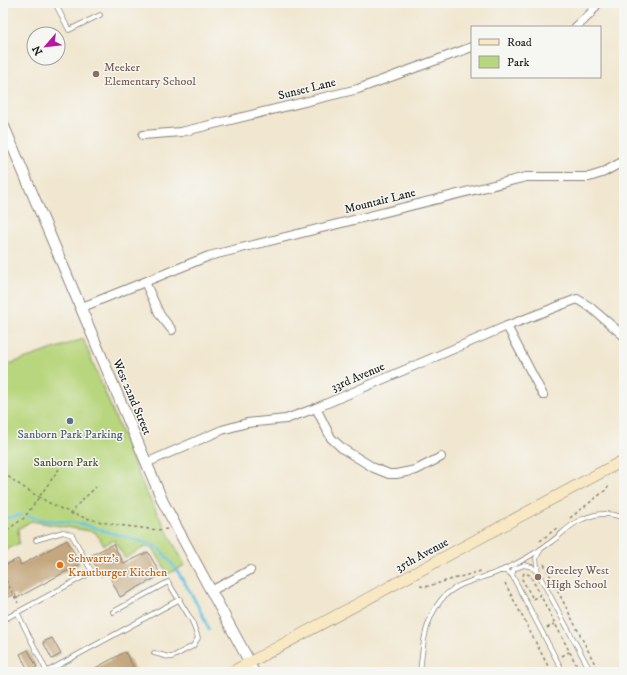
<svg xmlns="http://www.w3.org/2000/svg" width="627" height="675" viewBox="0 0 627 675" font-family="'IM FELL DW Pica',serif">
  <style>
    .green { fill: #b8d67d; stroke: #6a794c }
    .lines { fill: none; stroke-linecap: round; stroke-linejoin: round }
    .stream { stroke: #68c4e6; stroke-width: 2.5 }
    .building { fill: #c4a77f }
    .service-casing { stroke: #868276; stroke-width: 5.5 }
    .minor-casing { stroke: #868276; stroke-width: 10 }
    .tertiary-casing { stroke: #868276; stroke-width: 12 }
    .secondary-casing { stroke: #868276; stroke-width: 12 }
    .path { stroke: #868276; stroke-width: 1.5; stroke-dasharray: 3 3; stroke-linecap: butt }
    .service { stroke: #fff; stroke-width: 4 }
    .minor { stroke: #fff; stroke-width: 8 }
    .tertiary { stroke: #fff; stroke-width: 10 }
    .secondary { stroke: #f8e8c3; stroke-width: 11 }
    .education-dot { fill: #8d6e63; stroke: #f6f6f2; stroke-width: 1.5 }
    .service-dot { fill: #5c6f8a; stroke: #f6f6f2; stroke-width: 1.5 }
    .food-dot { fill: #e8710a; stroke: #f6f6f2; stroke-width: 1.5 }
    .labels { text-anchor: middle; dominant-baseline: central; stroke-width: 3; stroke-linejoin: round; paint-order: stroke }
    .education-label { font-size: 12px; fill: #785e54; stroke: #f6f6f2; text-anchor: start }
    .street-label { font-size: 12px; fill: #1c1c1c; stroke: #f6f6f2 }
    .service-label { font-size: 12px; fill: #4e5e75; stroke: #f6f6f2 }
    .park-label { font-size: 12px; fill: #4b5439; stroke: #f6f6f2 }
    .food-label { font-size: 12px; fill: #c56008; stroke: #f6f6f2; text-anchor: start }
  </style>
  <rect width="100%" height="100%" fill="#f6f6f2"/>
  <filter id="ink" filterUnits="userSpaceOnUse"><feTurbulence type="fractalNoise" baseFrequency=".025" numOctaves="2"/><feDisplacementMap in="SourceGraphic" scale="8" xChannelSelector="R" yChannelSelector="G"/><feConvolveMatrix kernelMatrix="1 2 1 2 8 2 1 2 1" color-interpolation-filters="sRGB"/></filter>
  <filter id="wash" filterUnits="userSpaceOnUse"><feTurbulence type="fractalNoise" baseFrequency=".012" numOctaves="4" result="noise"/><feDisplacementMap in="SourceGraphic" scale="16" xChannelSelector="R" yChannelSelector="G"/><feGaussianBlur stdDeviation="0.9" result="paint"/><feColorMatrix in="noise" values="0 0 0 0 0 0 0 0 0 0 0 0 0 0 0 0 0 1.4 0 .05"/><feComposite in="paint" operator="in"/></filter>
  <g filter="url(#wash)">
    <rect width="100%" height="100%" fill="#f1e7d0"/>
    <!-- green -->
    <path class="green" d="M 83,339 L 145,490 L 185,565 L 168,574 L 153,548 L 145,547 L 125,558 L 114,540 L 104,545 L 95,532 L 31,521 L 18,529 L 19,543 L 3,552 L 3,366 Z"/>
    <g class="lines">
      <!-- stream -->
      <g class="stream">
        <path d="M 28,516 L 45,520 L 78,523 L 156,546 C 175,562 200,607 209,630"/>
        <path d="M 6,518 L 22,515"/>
      </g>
    </g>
    <g id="blocks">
      <!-- building -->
      <g class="building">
        <path d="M 67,540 L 80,564 L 17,598 L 15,594 L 3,600 L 3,566 L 18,559 L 21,565 Z"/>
        <path d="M 113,544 L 124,564 L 148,552 L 161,575 L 120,597 L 108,573 L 101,576 L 90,556 Z"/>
        <path d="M 52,638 L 61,654 L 52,659 L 43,642 Z"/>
        <path d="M 28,650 L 37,667 L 29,672 L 20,654 Z"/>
        <path d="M 125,652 L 136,672 L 88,672 Z"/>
      </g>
    </g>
  </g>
  <g filter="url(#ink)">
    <use href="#blocks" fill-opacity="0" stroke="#868276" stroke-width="1"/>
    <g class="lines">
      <defs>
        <g id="service">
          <path d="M 55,3 L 69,30 L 100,15"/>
          <path d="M 541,549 L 536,558 L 538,573 L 591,672"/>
          <path d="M 502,571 L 507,571 L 512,575 L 563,672"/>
          <path d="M 512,575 L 514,569 L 524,565 L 532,567 L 537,572"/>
          <path d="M 17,612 L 47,672"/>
          <path d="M 113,612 L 168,582 L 192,621 L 198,638 L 193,646 L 172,657 L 169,657 L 154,653"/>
          <path d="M 3,620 L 92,572 L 72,535 L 63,532 L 36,540"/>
          <path d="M 46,672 L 180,599"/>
          <path d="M 420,672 C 423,646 424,621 441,600 C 456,581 480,580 500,571 C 517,564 536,553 551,542 C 561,535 571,523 583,519 C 596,513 610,512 624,518"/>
        </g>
        <g id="minor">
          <path d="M 576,27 L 590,14 L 598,3"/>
          <path d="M 143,135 L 181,132 L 358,89 L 472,47"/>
          <path d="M 145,282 L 160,315 L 172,330"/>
          <path d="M 80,308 L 209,256 L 526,177 L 589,177 L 602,173 L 624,161"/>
          <path d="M 507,326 L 543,395"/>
          <path d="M 316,408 L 331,438 L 343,449 L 374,468 L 389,474 L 396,474 L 416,470 L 441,457"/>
          <path d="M 146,463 L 222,430 L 247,423 L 286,419 L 316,408 L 507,326 L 577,299 L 590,307 L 624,336"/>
          <path d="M 211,591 L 250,570"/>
          <path d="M 250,663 L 255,672"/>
        </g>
        <path id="tertiary" d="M 3,124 L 163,502 L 250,663"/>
        <path id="secondary" d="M 232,672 L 624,460"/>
      </defs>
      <!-- service casing -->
      <use href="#service" class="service-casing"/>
      <!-- minor casing -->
      <use href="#minor" class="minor-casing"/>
      <!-- tertiary casing -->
      <use href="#tertiary" class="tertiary-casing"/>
      <!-- secondary casing -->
      <use href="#secondary" class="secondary-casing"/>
      <!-- path -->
      <g class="path">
        <path d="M 3,473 C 49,506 77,521 134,527 C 145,528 157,531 167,529"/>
        <path d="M 72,515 L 76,506 L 96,487"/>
        <path d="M 570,518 L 607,489 L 608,486"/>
        <path d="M 3,541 L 7,530 L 24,518 L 59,469"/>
        <path d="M 540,541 L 558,527"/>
        <path d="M 544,564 L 599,672"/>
        <path d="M 3,575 L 18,603"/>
        <path d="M 505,583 L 551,672"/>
        <path d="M 420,586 L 425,587 L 481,571"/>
        <path d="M 532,597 L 522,579 L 524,573 L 530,575 L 580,672"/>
        <path d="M 533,599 L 540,595"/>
        <path d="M 547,628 L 554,624"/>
        <path d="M 562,656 L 569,652"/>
        <path d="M 605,672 L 608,672"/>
      </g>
      <!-- service -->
      <use href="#service" class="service"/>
      <!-- minor -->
      <use href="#minor" class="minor"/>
      <!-- tertiary -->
      <use href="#tertiary" class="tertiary"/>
      <!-- secondary -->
      <use href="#secondary" class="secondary"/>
    </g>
  </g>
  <!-- markers -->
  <g class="education-dot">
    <circle cx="96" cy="74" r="4"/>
    <circle cx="538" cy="577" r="4"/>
  </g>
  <circle class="service-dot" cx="70" cy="421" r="4"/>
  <circle class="food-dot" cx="60" cy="565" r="4"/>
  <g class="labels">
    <!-- education labels -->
    <g class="education-label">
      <text x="104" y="67">Meeker<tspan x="104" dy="14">Elementary School</tspan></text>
      <text x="546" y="570">Greeley West<tspan x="546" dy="14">High School</tspan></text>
    </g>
    <!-- street labels -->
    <g class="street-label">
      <text transform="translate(307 89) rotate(-14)">Sunset Lane</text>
      <text transform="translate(380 201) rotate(-14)">Mountair Lane</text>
      <text transform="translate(358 377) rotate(-23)">33rd Avenue</text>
      <text transform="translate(132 397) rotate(67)">West 22nd Street</text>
      <text transform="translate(422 555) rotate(-28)">35th Avenue</text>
    </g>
    <!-- service labels -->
    <g class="service-label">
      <text x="70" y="434">Sanborn Park Parking</text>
    </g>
    <!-- park labels -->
    <g class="park-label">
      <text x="66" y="462">Sanborn Park</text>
    </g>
    <!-- food labels -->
    <g class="food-label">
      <text x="68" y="558">Schwartz's<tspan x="68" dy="14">Krautburger Kitchen</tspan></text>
    </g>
  </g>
  <!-- margin -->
  <rect width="627" height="675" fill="none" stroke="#f6f6f2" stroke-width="16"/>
  <!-- legend -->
  <rect x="471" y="26" width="130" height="52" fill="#f6f6f2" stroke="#9f9f9c"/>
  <rect x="479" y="39" width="20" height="6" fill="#f8e8c3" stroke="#9f9f9c"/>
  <text x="507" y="46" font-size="12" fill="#1c1c1c">Road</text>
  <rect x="479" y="56" width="20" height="12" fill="#b8d67d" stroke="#9f9f9c"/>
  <text x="507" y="66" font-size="12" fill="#1c1c1c">Park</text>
  <!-- north arrow -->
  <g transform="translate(46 46) rotate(242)"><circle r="19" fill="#f6f6f2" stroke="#9f9f9c"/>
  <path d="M0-3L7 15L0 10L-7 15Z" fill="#b5179e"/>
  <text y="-6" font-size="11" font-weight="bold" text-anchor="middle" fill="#1c1c1c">N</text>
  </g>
</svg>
